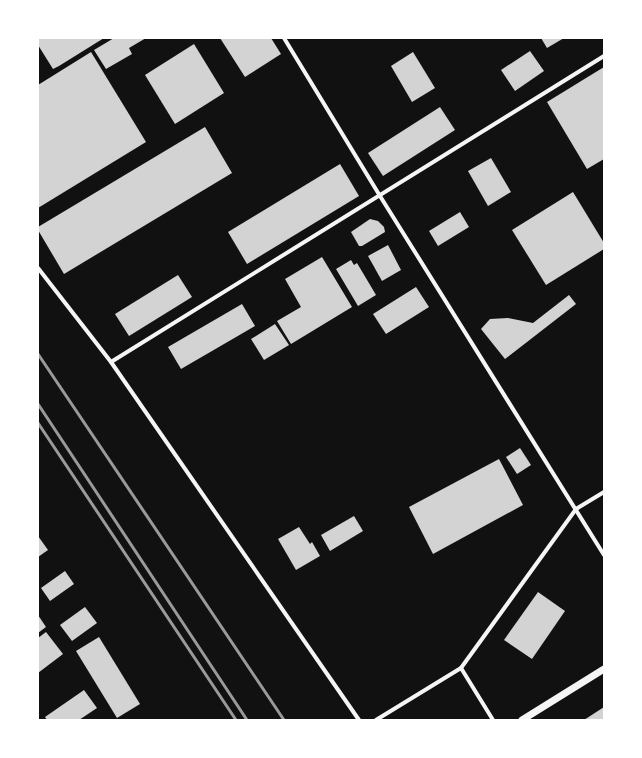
<svg xmlns="http://www.w3.org/2000/svg" width="642" height="758" viewBox="0 0 642 758" font-family="Mulish,sans-serif">
  <style>
    .building { fill: #d3d3d3 }
    .lines { fill: none; stroke-linecap: round; stroke-linejoin: round }
    .minor { stroke: #f5f5f5; stroke-width: 4 }
    .tertiary { stroke: #f5f5f5; stroke-width: 7 }
    .rail { stroke: #9a9a9a; stroke-width: 3 }
  </style>
  <rect width="100%" height="100%" fill="#111"/>
  <!-- building -->
  <g class="building">
    <path d="M 38,38 L 104,38 L 59,66 L 53,69 L 38,45 Z"/>
    <path d="M 114,38 L 146,38 L 129,48 L 132,54 L 106,69 L 94,50 Z"/>
    <path d="M 220,38 L 271,38 L 281,54 L 245,77 Z"/>
    <path d="M 541,38 L 564,38 L 547,48 Z"/>
    <path d="M 194,44 L 224,93 L 175,124 L 145,75 Z"/>
    <path d="M 530,51 L 544,71 L 515,91 L 501,70 Z"/>
    <path d="M 91,52 L 146,142 L 38,208 L 38,85 Z"/>
    <path d="M 413,52 L 435,88 L 412,102 L 391,66 Z"/>
    <path d="M 604,67 L 604,159 L 587,169 L 547,102 Z"/>
    <path d="M 440,107 L 455,130 L 383,176 L 368,153 Z"/>
    <path d="M 205,127 L 232,173 L 64,274 L 38,230 L 38,227 Z"/>
    <path d="M 491,158 L 511,192 L 488,206 L 468,171 Z"/>
    <path d="M 340,164 L 359,196 L 247,264 L 228,232 Z"/>
    <path d="M 573,192 L 604,243 L 604,249 L 546,285 L 512,230 Z"/>
    <path d="M 460,212 L 469,227 L 438,246 L 429,231 Z"/>
    <path d="M 370,219 L 378,221 L 384,227 L 385,232 L 362,246 L 359,246 L 351,232 Z"/>
    <path d="M 388,245 L 401,270 L 382,281 L 368,256 Z"/>
    <path d="M 322,257 L 352,307 L 291,344 L 277,321 L 301,307 L 285,279 Z"/>
    <path d="M 351,260 L 354,265 L 357,263 L 376,295 L 358,306 L 336,269 Z"/>
    <path d="M 178,275 L 192,297 L 129,336 L 115,314 Z"/>
    <path d="M 416,287 L 429,307 L 386,334 L 373,314 Z"/>
    <path d="M 569,295 L 576,304 L 505,359 L 481,329 L 490,319 L 508,318 L 533,323 Z"/>
    <path d="M 242,304 L 255,326 L 181,369 L 168,347 Z"/>
    <path d="M 275,324 L 289,345 L 264,360 L 251,339 Z"/>
    <path d="M 520,448 L 531,465 L 517,474 L 506,457 Z"/>
    <path d="M 499,459 L 523,505 L 433,554 L 409,507 Z"/>
    <path d="M 354,516 L 363,531 L 330,551 L 321,535 Z"/>
    <path d="M 299,527 L 310,544 L 312,542 L 320,556 L 296,570 L 278,539 Z"/>
    <path d="M 38,536 L 48,550 L 38,557 Z"/>
    <path d="M 65,571 L 74,584 L 50,601 L 41,588 Z"/>
    <path d="M 538,592 L 565,611 L 532,659 L 504,640 Z"/>
    <path d="M 85,607 L 97,623 L 72,641 L 60,625 Z"/>
    <path d="M 38,615 L 46,627 L 38,633 Z"/>
    <path d="M 46,632 L 63,654 L 38,673 L 38,638 Z"/>
    <path d="M 99,637 L 140,704 L 117,718 L 76,651 Z"/>
    <path d="M 84,690 L 97,708 L 79,720 L 47,720 L 45,717 Z"/>
    <path d="M 604,707 L 604,720 L 584,720 Z"/>
  </g>
  <g class="lines">
    <!-- minor -->
    <g class="minor">
      <path d="M 284,38 L 380,196 L 604,555"/>
      <path d="M 38,268 L 111,362 L 359,720"/>
      <path d="M 111,362 L 604,56"/>
      <path d="M 461,668 L 576,509 L 604,492"/>
      <path d="M 376,720 L 461,668 L 493,720"/>
    </g>
    <!-- tertiary -->
    <path class="tertiary" d="M 522,720 L 604,669"/>
    <!-- rail -->
    <g class="rail">
      <path d="M 38,354 L 284,720"/>
      <path d="M 38,404 L 247,720"/>
      <path d="M 38,423 L 236,720"/>
    </g>
  </g>
  <!-- border -->
  <rect width="642" height="758" fill="none" stroke="#ffffff" stroke-width="78"/>
</svg>
